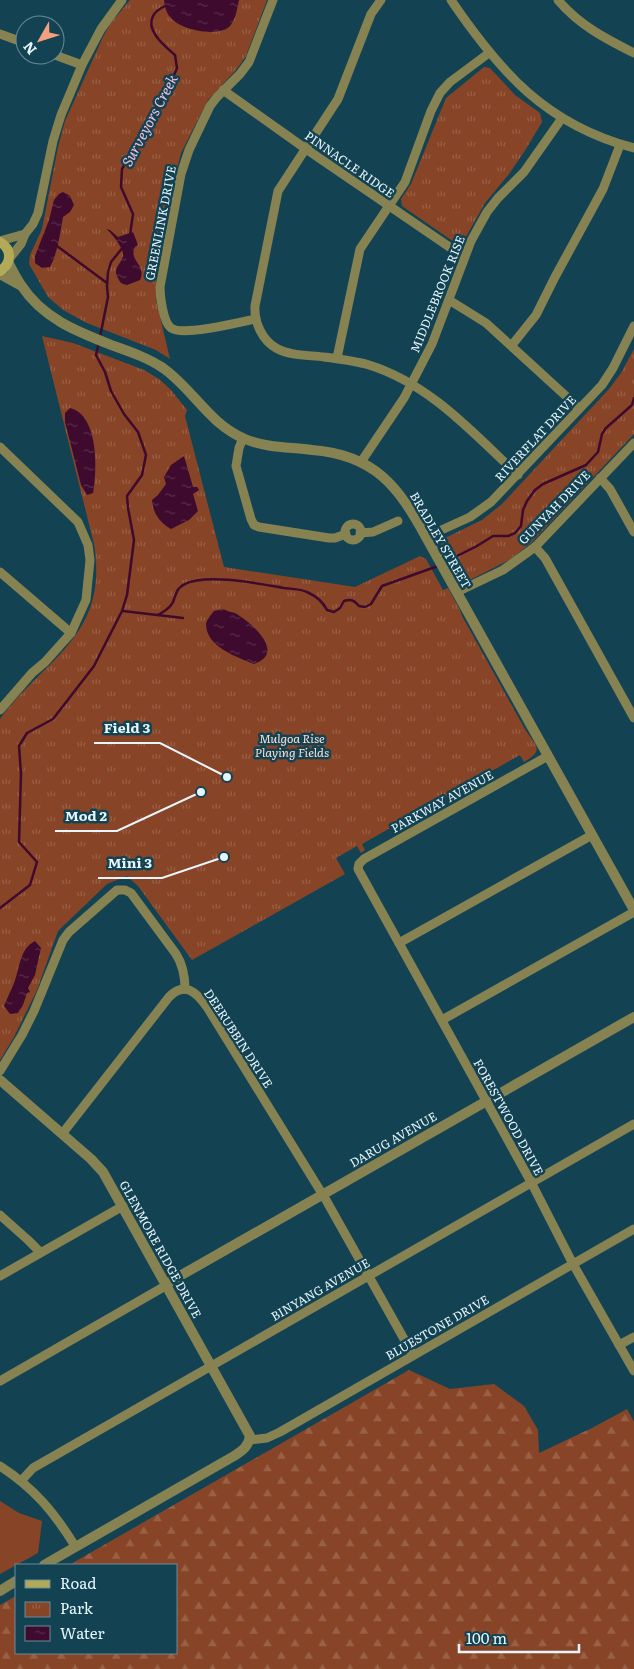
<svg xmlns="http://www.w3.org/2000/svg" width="634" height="1669" viewBox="0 0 634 1669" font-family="Literata,serif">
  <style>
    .green { fill: #884426 }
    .forest { fill: url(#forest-firs) }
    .park { fill: url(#park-tufts) }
    .water { fill: url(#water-ripples) }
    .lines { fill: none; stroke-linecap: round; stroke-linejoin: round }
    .stream { stroke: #3e0a2e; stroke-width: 2.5 }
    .minor { stroke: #878252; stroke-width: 9 }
    .tertiary { stroke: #878252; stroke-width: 10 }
    .secondary { stroke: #b2a959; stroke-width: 10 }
    .labels { text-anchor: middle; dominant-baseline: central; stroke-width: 5; stroke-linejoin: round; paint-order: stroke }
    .street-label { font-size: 12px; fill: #e7f6fd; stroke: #134352 }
    .park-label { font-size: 12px; font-style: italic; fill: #faddd1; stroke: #134352 }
    .water-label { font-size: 14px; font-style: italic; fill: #f5c0de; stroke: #134352 }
    .leader { fill: none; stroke: #e7f6fd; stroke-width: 2 }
    .callout-dot { fill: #e7f6fd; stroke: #134352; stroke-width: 2 }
    .callout-label { font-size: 14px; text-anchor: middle; font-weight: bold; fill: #e7f6fd; stroke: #134352; stroke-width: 5; stroke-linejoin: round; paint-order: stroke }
  </style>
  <defs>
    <pattern id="forest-firs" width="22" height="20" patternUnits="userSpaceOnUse" patternTransform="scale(1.25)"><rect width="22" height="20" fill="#884426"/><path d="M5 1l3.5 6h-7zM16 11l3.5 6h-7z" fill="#996046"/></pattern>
    <pattern id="park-tufts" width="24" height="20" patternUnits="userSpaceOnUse" patternTransform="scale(1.25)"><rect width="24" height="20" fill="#884426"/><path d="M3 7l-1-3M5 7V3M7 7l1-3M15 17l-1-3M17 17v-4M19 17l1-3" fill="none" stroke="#996046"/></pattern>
    <pattern id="water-ripples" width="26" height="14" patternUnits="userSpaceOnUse" patternTransform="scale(1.25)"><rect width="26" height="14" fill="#3e0a2e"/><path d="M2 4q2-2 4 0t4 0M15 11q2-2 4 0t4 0" fill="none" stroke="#5a2e4d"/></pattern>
  </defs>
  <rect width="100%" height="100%" fill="#134352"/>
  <!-- green -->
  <path class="green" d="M 0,1501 L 19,1513 L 42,1521 L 38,1553 L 0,1574 Z"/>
  <!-- forest -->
  <path class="forest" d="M 409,1370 L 450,1389 L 494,1384 L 524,1406 L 538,1430 L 539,1453 L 594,1427 L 627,1409 L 634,1422 L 634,1669 L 0,1669 L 0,1605 L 16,1596 L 16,1653 L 176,1653 L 176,1565 L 69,1565 Z"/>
  <!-- park -->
  <g class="park">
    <path d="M 130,0 L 267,0 L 246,56 L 236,70 L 208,100 L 181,153 L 174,182 L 156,279 L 156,300 L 170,359 L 156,350 L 87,323 L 63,310 L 48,297 L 29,264 L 30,255 L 42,229 L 58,147 L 65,121 L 103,37 L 110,24 Z"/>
    <path d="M 484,67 L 490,68 L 515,95 L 540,113 L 542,122 L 526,149 L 509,174 L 485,203 L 463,242 L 457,244 L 402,206 L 401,199 L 411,184 L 446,98 Z"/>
    <path d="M 42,336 L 73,343 L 144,370 L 159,379 L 171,390 L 187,410 L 185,416 L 224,567 L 355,587 L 420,556 L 426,559 L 443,590 L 448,588 L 460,610 L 462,616 L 526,731 C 537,747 544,750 524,762 L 520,755 L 362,844 L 365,850 L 361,853 L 357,846 L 336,858 L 345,874 L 192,960 L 138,886 L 127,876 L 107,884 L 58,931 L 37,990 L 14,1037 L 0,1060 L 0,719 C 46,657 109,636 94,544 Z"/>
    <path d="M 634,349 L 634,434 L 531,543 L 509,560 L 466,582 L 459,578 L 441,546 L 443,539 L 482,520 L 502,504 L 609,389 L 621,373 Z"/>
  </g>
  <!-- water -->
  <g class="water">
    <path d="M 164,0 L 239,0 C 237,9 236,19 230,26 C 218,38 181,30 171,18 C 166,13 165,7 164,0 Z"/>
    <path d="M 63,192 L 70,196 L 74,205 L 70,212 L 63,217 C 60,234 58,252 50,267 L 42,268 L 35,263 L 35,256 L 49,220 L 54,200 L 59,194 Z"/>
    <path d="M 106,229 L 110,230 L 118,237 L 133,232 L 138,245 L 135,247 C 128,261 147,264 140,280 L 127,285 C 122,284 120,283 118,278 C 112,268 121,265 123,256 C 125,250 111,232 106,229 Z"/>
    <path d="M 70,408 C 99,415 97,471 93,493 L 87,495 L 81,485 L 65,422 L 65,413 Z"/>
    <path d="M 184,456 L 193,487 L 197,487 L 199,490 L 193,494 L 198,511 L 189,520 L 171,529 C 159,522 153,513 152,500 L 158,495 L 166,484 L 164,477 L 171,465 Z"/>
    <path d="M 223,609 C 227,611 231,612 235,613 C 251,622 287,653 254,664 C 237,657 207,647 206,625 C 206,620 211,615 214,611 Z"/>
    <path d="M 35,941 L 41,948 L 35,975 L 28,988 L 30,992 L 27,993 L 23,1005 L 18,1013 L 10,1014 L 4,1006 C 7,998 11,991 14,983 C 20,969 19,949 35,941 Z"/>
  </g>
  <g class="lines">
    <!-- stream -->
    <g class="stream">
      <path d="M 130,235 L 133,214 L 121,187 L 122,169 L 168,90 L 177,68 L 175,55 C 166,47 145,31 153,16 C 155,12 161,8 165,6"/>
      <path d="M 57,246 L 107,283"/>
      <path d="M 100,337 L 108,297 L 107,286 L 108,272 L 111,262 L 124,246"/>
      <path d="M 443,563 L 477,546 L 493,536 L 508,536 L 515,533 L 521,526 L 523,510 L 527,501 L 535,490 L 543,484 L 586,465 L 598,452 L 602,434 L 606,428 L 632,405 L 634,398"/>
      <path d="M 123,611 L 183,618"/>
      <path d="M 158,615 C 164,611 170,609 173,602 C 176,595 176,588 185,584 C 207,573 260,584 284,588 C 292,589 301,589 307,592 C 316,596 323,602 327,610 L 334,612 L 340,608 L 344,601 C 351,599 354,600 359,606 L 365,607 L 371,604 L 382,586 L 438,566"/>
      <path d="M 0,908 L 30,885 L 37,862 L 19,842 L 21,774 L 19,746 L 27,733 L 53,719 L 94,666 L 122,611 L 127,595 L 134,540 L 128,508 L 127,496 L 142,475 L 146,455 L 138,432 L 124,414 L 111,391 L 105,372 L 96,355 L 99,342"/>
    </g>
    <!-- minor -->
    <g class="minor">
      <path d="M 381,0 L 371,14 L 338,99 L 278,191 L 255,306 C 254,322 262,340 276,348 C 290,356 308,355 324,357 C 339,359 355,361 369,365 C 430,384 473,433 518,475"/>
      <path d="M 451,0 C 500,72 546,125 634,148"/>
      <path d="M 558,0 C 579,25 606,39 634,53"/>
      <path d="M 0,34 L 25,43"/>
      <path d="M 55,55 L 82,65"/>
      <path d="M 223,90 L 306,149 L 464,257"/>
      <path d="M 0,241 L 25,234"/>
      <path d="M 9,259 L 21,244 L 25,234 L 33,224 L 38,213 L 53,141 L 61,115 L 82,65 L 101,29 L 122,0"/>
      <path d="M 449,300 L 486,323 L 579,408"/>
      <path d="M 256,319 C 240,322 183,337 171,328 C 163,322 160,296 160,287 L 181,174 L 189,150 L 210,106 L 217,97 L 240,74 L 249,62 L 273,0"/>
      <path d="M 512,345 L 536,315 L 555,277 L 603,189 L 620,145"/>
      <path d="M 337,358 L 360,249 L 405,182 L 431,111 L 440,93 L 450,82 L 489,53"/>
      <path d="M 243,438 L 239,448 L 236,466 L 251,519 L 254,525 L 259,527 L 329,538 L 335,538 L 346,534"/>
      <path d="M 0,447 L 78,522 L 88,545 L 90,560 L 86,600 L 71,633 L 45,662 L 32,673 L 0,710"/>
      <path d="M 361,462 L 404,398 L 432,344 L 471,241 L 487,212 L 498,198 L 524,172 L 562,118"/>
      <path d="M 600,478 L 610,489 L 634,532"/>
      <circle cx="353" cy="532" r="8"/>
      <path d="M 360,533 L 373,532 L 398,521"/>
      <path d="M 426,537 L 470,517 L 491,502 L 602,385 L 613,368 L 634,326"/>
      <path d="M 535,547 L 545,558 L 634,718"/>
      <path d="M 0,572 L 71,633"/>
      <path d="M 457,592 L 503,570 L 535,547 L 634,443"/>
      <path d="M 548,756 L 364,859 L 359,864 L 358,869 L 531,1182 L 573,1264 L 634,1371"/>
      <path d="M 399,943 L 592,835"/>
      <path d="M 442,1020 L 634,912"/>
      <path d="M 0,1071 L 22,1035 L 34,1011 L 63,940 L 69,932 L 117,890 L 125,890 L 131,893 L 176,954 C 183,965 185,976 185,989"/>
      <path d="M 62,1134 L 169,997 C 185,981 196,992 207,1007 L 326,1200 L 413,1355"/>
      <path d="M 0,1215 L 28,1240 L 40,1252"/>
      <path d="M 0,1276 L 123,1206"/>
      <path d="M 619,1345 L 634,1337"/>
      <path d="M 0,1381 L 167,1285"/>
      <path d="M 250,1440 L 267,1438 L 280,1432 L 634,1229"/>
      <path d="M 0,1466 C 34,1488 54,1512 75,1546"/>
      <path d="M 21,1481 L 33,1468 L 634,1124"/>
    </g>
    <!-- tertiary -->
    <g class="tertiary">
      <path d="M 8,262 C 12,269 16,278 21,285 C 43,319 78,332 114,346 C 131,352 148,358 163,368 C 193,389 209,424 245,439 C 267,448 289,447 312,450 C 375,455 398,486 426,537 L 634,910"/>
      <path d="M 0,274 L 20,285"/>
      <path d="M 0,1080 L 91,1159 L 103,1172 L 250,1436 C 249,1446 242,1451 234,1456 L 44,1565"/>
      <path d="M 167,1285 L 171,1281 L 634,1017"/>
      <path d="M 0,1591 L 16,1581"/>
    </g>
    <!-- secondary -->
    <path class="secondary" d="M 0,242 C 12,249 12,263 0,271"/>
  </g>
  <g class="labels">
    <!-- street labels -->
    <g class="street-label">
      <text transform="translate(350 164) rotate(35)">PINNACLE RIDGE</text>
      <text transform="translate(160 223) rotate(-79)">GREENLINK DRIVE</text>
      <text transform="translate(437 294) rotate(-68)">MIDDLEBROOK RISE</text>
      <text transform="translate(535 438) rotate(-47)">RIVERFLAT DRIVE</text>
      <text transform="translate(554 507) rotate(-46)">GUNYAH DRIVE</text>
      <text transform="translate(441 540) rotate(60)">BRADLEY STREET</text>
      <text transform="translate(442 801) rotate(-29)">PARKWAY AVENUE</text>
      <text transform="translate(239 1038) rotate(57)">DEERUBBIN DRIVE</text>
      <text transform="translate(509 1117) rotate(61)">FORESTWOOD DRIVE</text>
      <text transform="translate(393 1139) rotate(-30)">DARUG AVENUE</text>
      <text transform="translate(161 1249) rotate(61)">GLENMORE RIDGE DRIVE</text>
      <text transform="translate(320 1289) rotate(-30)">BINYANG AVENUE</text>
      <text transform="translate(437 1327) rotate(-30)">BLUESTONE DRIVE</text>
    </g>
    <!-- park labels -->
    <g class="park-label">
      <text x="292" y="738">Mulgoa Rise<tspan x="292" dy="14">Playing Fields</tspan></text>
    </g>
    <!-- water labels -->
    <g class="water-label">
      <text transform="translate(149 120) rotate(-62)">Surveyors Creek</text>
    </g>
  </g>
  <!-- callouts -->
  <path class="leader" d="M227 777L160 743H94M201 792L117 831H55M224 857L162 878H98"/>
  <g class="callout-dot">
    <circle cx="227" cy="777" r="5"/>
    <circle cx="201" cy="792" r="5"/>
    <circle cx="224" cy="857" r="5"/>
  </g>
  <g class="callout-label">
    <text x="127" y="733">Field 3</text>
    <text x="86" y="821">Mod 2</text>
    <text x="130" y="868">Mini 3</text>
  </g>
  <!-- legend -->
  <rect x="15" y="1564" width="162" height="90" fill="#134352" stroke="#688b96"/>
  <rect x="25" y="1580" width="25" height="8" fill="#b2a959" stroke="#688b96"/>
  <text x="60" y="1589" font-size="15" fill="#e7f6fd">Road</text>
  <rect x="25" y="1602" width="25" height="15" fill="url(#park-tufts)" stroke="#688b96"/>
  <text x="60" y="1614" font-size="15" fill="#e7f6fd">Park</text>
  <rect x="25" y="1626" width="25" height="15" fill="url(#water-ripples)" stroke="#688b96"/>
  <text x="60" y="1639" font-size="15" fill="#e7f6fd">Water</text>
  <!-- north arrow -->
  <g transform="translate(40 40) rotate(231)"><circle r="24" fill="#134352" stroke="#688b96"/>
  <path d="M0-4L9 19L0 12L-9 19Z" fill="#f2a07f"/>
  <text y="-8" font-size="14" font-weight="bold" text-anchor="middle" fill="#e7f6fd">N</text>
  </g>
  <!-- scale -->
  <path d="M459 1644v8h120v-8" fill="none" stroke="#e7f6fd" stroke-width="2.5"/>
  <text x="466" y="1644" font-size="15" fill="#e7f6fd" stroke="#134352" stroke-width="4" paint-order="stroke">100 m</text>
</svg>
